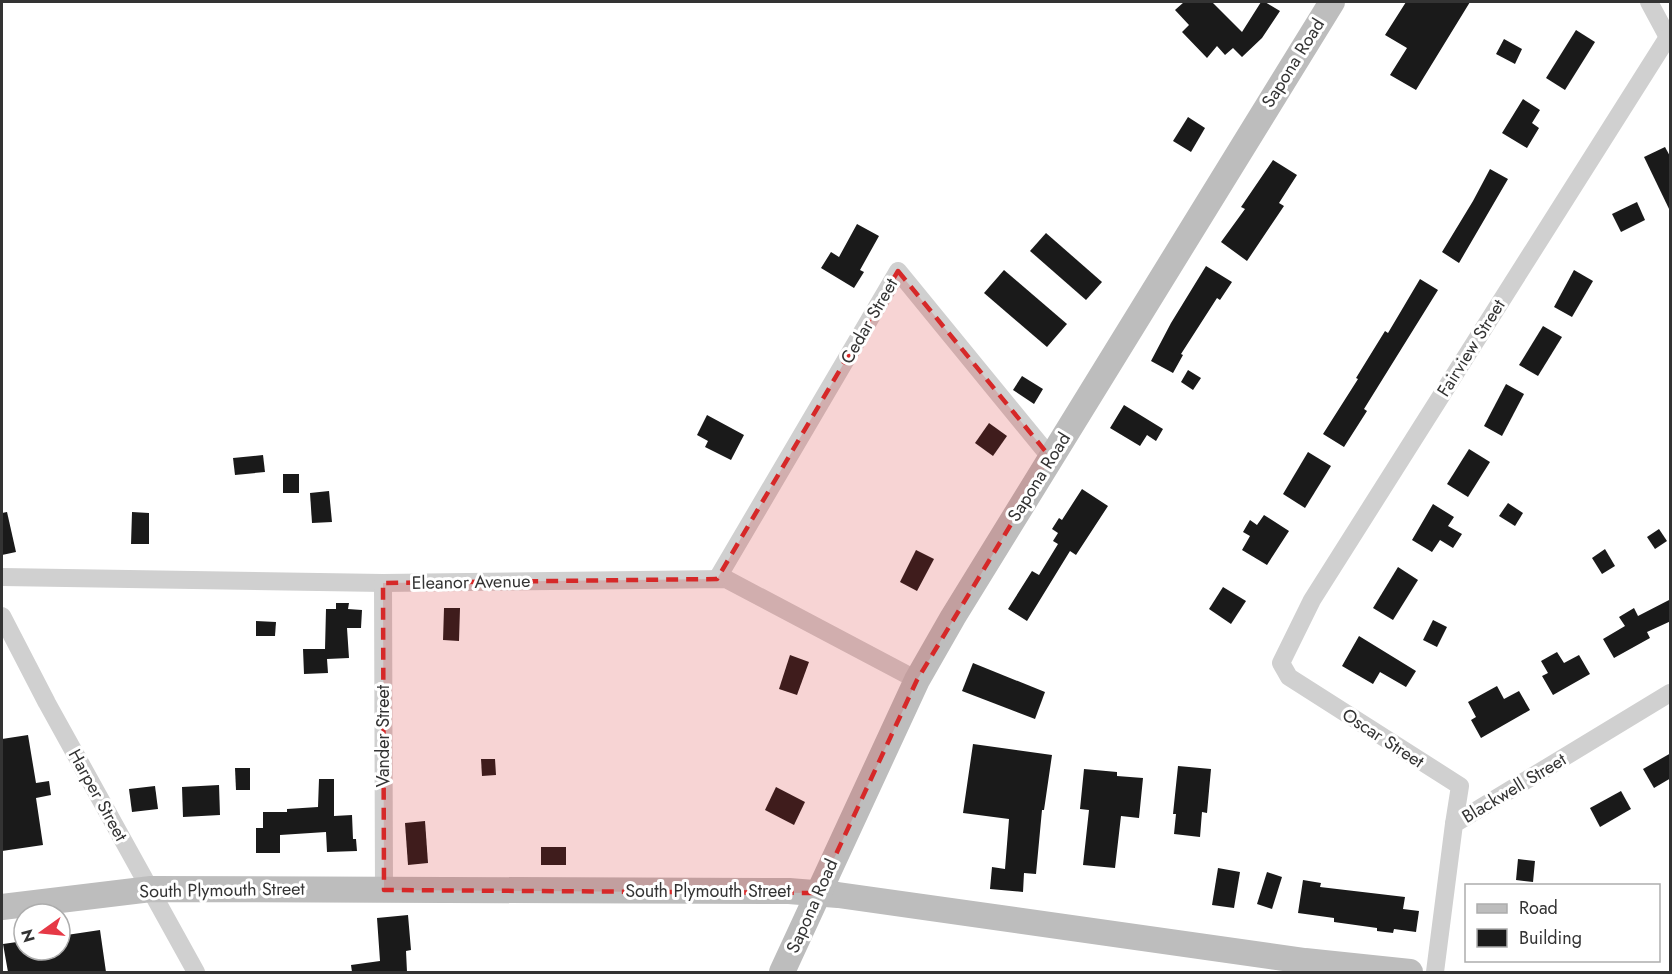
<svg xmlns="http://www.w3.org/2000/svg" width="1672" height="974" viewBox="0 0 1672 974" font-family="Jost,sans-serif">
  <style>
    .building { fill: #1a1a1a }
    .lines { fill: none; stroke-linecap: round; stroke-linejoin: round }
    .street { stroke: #d0d0d0; stroke-width: 18 }
    .secondary { stroke: #bdbdbd; stroke-width: 26 }
    .marked { fill: #d62828; fill-opacity: 0.2; stroke: #d62828; stroke-width: 4.5; stroke-dasharray: 12 8; stroke-linejoin: round }
    .labels { text-anchor: middle; dominant-baseline: central; stroke-width: 6; stroke-linejoin: round; paint-order: stroke }
    .street-label { font-size: 18px; fill: #333; stroke: #fff }
  </style>
  <rect width="100%" height="100%" fill="#fff"/>
  <!-- building -->
  <g class="building">
    <path d="M 1184,2 L 1212,2 L 1242,32 L 1261,2 L 1265,2 L 1280,11 L 1262,38 L 1242,57 L 1233,48 L 1225,55 L 1217,46 L 1207,58 L 1182,32 L 1189,25 L 1175,10 Z"/>
    <path d="M 1406,2 L 1470,2 L 1416,90 L 1390,75 L 1407,48 L 1385,35 Z"/>
    <path d="M 1576,30 L 1595,42 L 1565,90 L 1546,78 Z"/>
    <path d="M 1504,39 L 1522,49 L 1515,64 L 1496,54 Z"/>
    <path d="M 1523,99 L 1540,110 L 1532,123 L 1539,128 L 1527,148 L 1502,133 Z"/>
    <path d="M 1188,117 L 1205,128 L 1191,152 L 1173,141 Z"/>
    <path d="M 1665,147 L 1671,158 L 1671,213 L 1644,157 Z"/>
    <path d="M 1273,160 L 1297,175 L 1279,203 L 1284,206 L 1247,261 L 1221,242 L 1245,209 L 1241,207 Z"/>
    <path d="M 1490,169 L 1508,179 L 1459,263 L 1442,252 L 1473,201 Z"/>
    <path d="M 1637,202 L 1645,220 L 1621,232 L 1612,214 Z"/>
    <path d="M 857,224 L 879,236 L 860,270 L 864,272 L 854,288 L 821,268 L 831,252 L 839,257 Z"/>
    <path d="M 1046,233 L 1102,282 L 1086,300 L 1030,251 Z"/>
    <path d="M 1206,266 L 1232,282 L 1220,300 L 1217,298 L 1181,354 L 1183,355 L 1173,373 L 1151,361 L 1171,323 Z"/>
    <path d="M 1004,270 L 1067,324 L 1047,347 L 984,293 Z"/>
    <path d="M 1574,270 L 1593,281 L 1572,317 L 1554,307 Z"/>
    <path d="M 1420,279 L 1438,290 L 1364,409 L 1367,411 L 1344,447 L 1323,434 L 1358,379 L 1356,378 L 1385,331 L 1388,333 Z"/>
    <path d="M 1543,326 L 1562,337 L 1538,376 L 1519,365 Z"/>
    <path d="M 1188,370 L 1201,378 L 1193,390 L 1181,382 Z"/>
    <path d="M 1022,376 L 1043,389 L 1034,404 L 1013,390 Z"/>
    <path d="M 1506,384 L 1524,394 L 1502,436 L 1484,426 Z"/>
    <path d="M 1124,405 L 1163,429 L 1156,441 L 1147,435 L 1140,446 L 1110,428 Z"/>
    <path d="M 707,415 L 744,435 L 731,460 L 705,447 L 708,441 L 697,435 Z"/>
    <path d="M 989,423 L 1007,436 L 993,456 L 975,443 Z"/>
    <path d="M 1469,449 L 1490,462 L 1468,497 L 1447,484 Z"/>
    <path d="M 1308,452 L 1331,466 L 1305,508 L 1283,494 Z"/>
    <path d="M 263,455 L 265,472 L 235,475 L 233,458 Z"/>
    <rect x="283" y="474" width="16" height="19"/>
    <path d="M 1082,489 L 1108,506 L 1076,555 L 1070,551 L 1027,621 L 1008,609 L 1032,571 L 1039,575 L 1058,544 L 1053,541 L 1058,533 L 1052,529 L 1059,518 L 1062,520 Z"/>
    <path d="M 329,491 L 332,522 L 312,523 L 310,493 Z"/>
    <path d="M 1508,503 L 1523,513 L 1515,526 L 1499,516 Z"/>
    <path d="M 1433,504 L 1454,517 L 1448,526 L 1462,534 L 1453,548 L 1440,540 L 1432,552 L 1412,540 Z"/>
    <path d="M 7,512 L 16,552 L 2,555 L 2,513 Z"/>
    <path d="M 132,512 L 149,513 L 149,544 L 131,544 Z"/>
    <path d="M 1264,515 L 1289,531 L 1267,565 L 1242,550 L 1250,536 L 1243,532 L 1250,520 L 1257,525 Z"/>
    <path d="M 1659,529 L 1667,541 L 1655,549 L 1647,537 Z"/>
    <path d="M 1605,549 L 1615,566 L 1602,574 L 1592,558 Z"/>
    <path d="M 916,550 L 934,559 L 917,591 L 900,582 Z"/>
    <path d="M 1398,567 L 1418,580 L 1393,620 L 1373,608 Z"/>
    <path d="M 1223,587 L 1246,601 L 1231,624 L 1209,609 Z"/>
    <path d="M 1671,599 L 1671,621 L 1647,632 L 1650,638 L 1614,658 L 1603,639 L 1625,626 L 1619,617 L 1634,608 L 1638,616 Z"/>
    <path d="M 336,603 L 349,603 L 348,609 L 362,610 L 361,628 L 347,628 L 349,658 L 327,659 L 328,673 L 304,674 L 303,649 L 325,649 L 326,609 L 336,609 Z"/>
    <path d="M 444,608 L 460,608 L 459,641 L 443,640 Z"/>
    <path d="M 1433,620 L 1447,627 L 1437,647 L 1423,640 Z"/>
    <path d="M 256,621 L 276,622 L 275,636 L 256,636 Z"/>
    <path d="M 1359,636 L 1416,671 L 1406,687 L 1380,672 L 1373,684 L 1342,666 Z"/>
    <path d="M 1557,652 L 1564,663 L 1579,655 L 1590,674 L 1553,695 L 1542,676 L 1548,673 L 1541,661 Z"/>
    <path d="M 790,655 L 809,662 L 797,695 L 779,689 Z"/>
    <path d="M 973,663 L 1045,692 L 1035,719 L 962,691 Z"/>
    <path d="M 1497,686 L 1504,699 L 1519,691 L 1530,710 L 1481,738 L 1471,720 L 1476,717 L 1468,702 Z"/>
    <path d="M 28,735 L 36,783 L 49,781 L 51,795 L 36,798 L 43,845 L 2,851 L 2,739 Z"/>
    <path d="M 973,744 L 1052,755 L 1044,810 L 1042,810 L 1036,874 L 1024,873 L 1023,892 L 990,889 L 992,867 L 1005,869 L 1009,819 L 963,813 Z"/>
    <path d="M 1671,753 L 1671,778 L 1654,788 L 1643,769 Z"/>
    <path d="M 481,759 L 495,759 L 496,775 L 482,776 Z"/>
    <path d="M 1178,766 L 1211,769 L 1207,813 L 1202,812 L 1200,837 L 1174,834 L 1176,814 L 1173,814 Z"/>
    <path d="M 235,768 L 250,768 L 250,790 L 236,790 Z"/>
    <path d="M 1084,769 L 1117,772 L 1117,776 L 1143,778 L 1139,818 L 1121,816 L 1115,868 L 1083,865 L 1089,810 L 1080,809 Z"/>
    <path d="M 319,779 L 334,779 L 334,816 L 352,815 L 353,839 L 356,839 L 357,851 L 327,852 L 326,832 L 280,835 L 280,853 L 256,853 L 256,828 L 263,828 L 263,812 L 287,812 L 287,809 L 318,807 Z"/>
    <path d="M 219,785 L 220,815 L 183,817 L 182,787 Z"/>
    <path d="M 155,786 L 158,809 L 132,812 L 129,789 Z"/>
    <path d="M 776,787 L 805,802 L 794,825 L 765,810 Z"/>
    <path d="M 1621,791 L 1631,809 L 1600,827 L 1590,808 Z"/>
    <path d="M 425,821 L 428,863 L 408,865 L 405,823 Z"/>
    <rect x="541" y="847" width="25" height="18"/>
    <path d="M 1518,859 L 1535,861 L 1533,882 L 1516,880 Z"/>
    <path d="M 1218,868 L 1240,872 L 1234,908 L 1212,905 Z"/>
    <path d="M 1267,872 L 1282,877 L 1272,909 L 1257,904 Z"/>
    <path d="M 1303,880 L 1321,883 L 1320,887 L 1405,897 L 1403,909 L 1419,911 L 1416,932 L 1394,929 L 1393,933 L 1377,931 L 1377,928 L 1334,922 L 1334,918 L 1298,913 Z"/>
    <path d="M 408,915 L 411,950 L 406,951 L 407,972 L 352,972 L 351,965 L 380,961 L 377,918 Z"/>
    <path d="M 100,930 L 106,972 L 8,972 L 3,944 L 24,941 L 24,950 L 60,950 L 60,936 Z"/>
  </g>
  <g class="lines">
    <!-- street -->
    <g class="street">
      <path d="M 1649,2 L 1670,41"/>
      <path d="M 2,577 L 383,583 L 726,579 L 917,680"/>
      <path d="M 717,579 L 898,271 L 1051,458"/>
      <path d="M 383,583 L 384,890"/>
      <path d="M 2,616 L 47,703 L 196,972"/>
      <path d="M 1454,824 L 1460,786 L 1289,677 L 1281,663 L 1312,600 L 1668,37"/>
      <path d="M 1435,972 L 1454,824 L 1670,693"/>
    </g>
    <!-- secondary -->
    <g class="secondary">
      <path d="M 2,907 L 151,889 L 789,891 L 838,895 L 1305,961 L 1410,972"/>
      <path d="M 782,972 L 917,680 L 953,617 L 1332,2"/>
    </g>
  </g>
  <!-- marked area -->
  <path class="marked" d="M 898,271 L 1051,458 L 917,680 L 818,893 L 384,890 L 383,583 L 717,579 Z"/>
  <g class="labels">
    <!-- street labels -->
    <g class="street-label">
      <text transform="translate(1293 63) rotate(-58)">Sapona Road</text>
      <text transform="translate(869 321) rotate(-60)">Cedar Street</text>
      <text transform="translate(1471 348) rotate(-58)">Fairview Street</text>
      <text transform="translate(1039 477) rotate(-58)">Sapona Road</text>
      <text transform="translate(471 582) rotate(-1)">Eleanor Avenue</text>
      <text transform="translate(383 736) rotate(-90)">Vander Street</text>
      <text transform="translate(1383 738) rotate(33)">Oscar Street</text>
      <text transform="translate(1514 788) rotate(-31)">Blackwell Street</text>
      <text transform="translate(98 795) rotate(61)">Harper Street</text>
      <text transform="translate(222 890) rotate(-1)">South Plymouth Street</text>
      <text x="708" y="891">South Plymouth Street</text>
      <text transform="translate(812 906) rotate(-66)">Sapona Road</text>
    </g>
  </g>
  <!-- border -->
  <rect width="1672" height="974" fill="none" stroke="#333333" stroke-width="6"/>
  <!-- legend -->
  <rect x="1465" y="884" width="195" height="78" fill="#ffffff" stroke="#adadad" stroke-width="1.5"/>
  <rect x="1477" y="904" width="30" height="9" fill="#bdbdbd" stroke="#adadad" stroke-width="1.5"/>
  <text x="1519" y="914" font-size="18" fill="#333333">Road</text>
  <rect x="1477" y="929" width="30" height="18" fill="#1a1a1a" stroke="#adadad" stroke-width="1.5"/>
  <text x="1519" y="944" font-size="18" fill="#333333">Building</text>
  <!-- north arrow -->
  <g transform="translate(42 932) rotate(255)"><circle r="28" fill="#ffffff" stroke="#adadad" stroke-width="1.5"/>
  <path d="M0-4.5L10 22L0 15L-10 22Z" fill="#e63946"/>
  <text y="-9" font-size="16" font-weight="bold" text-anchor="middle" fill="#333333">N</text>
  </g>
</svg>
